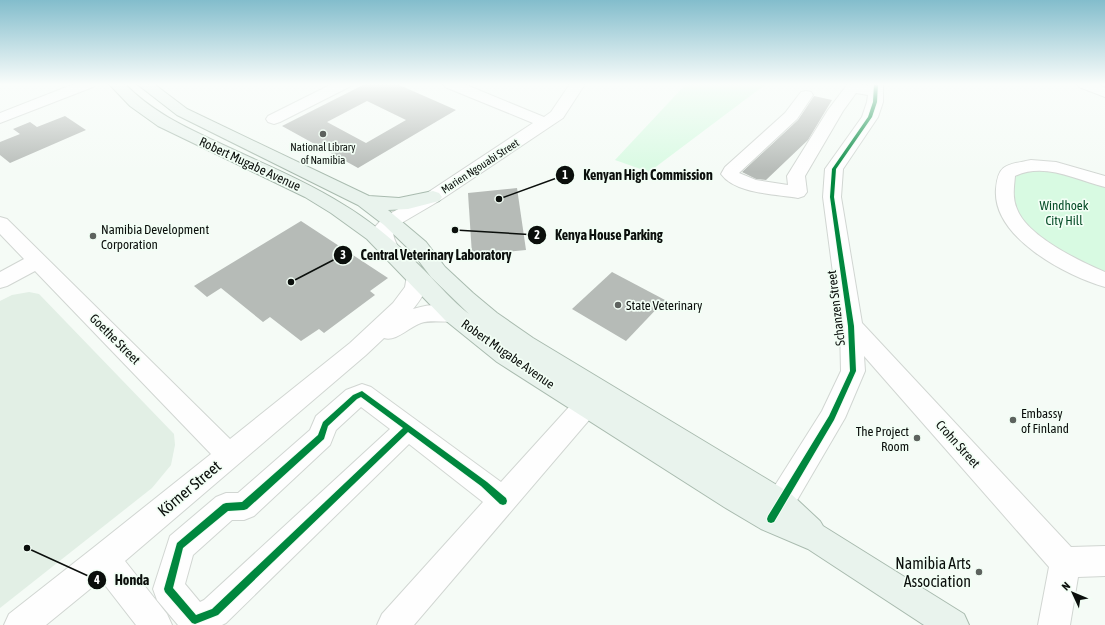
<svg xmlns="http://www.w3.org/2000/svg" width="1105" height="625" viewBox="0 0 1105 625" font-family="'Asap Condensed',sans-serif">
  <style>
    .built { fill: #e2efe5 }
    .green { fill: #d8fae2 }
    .building { fill: #b6bbb7; fill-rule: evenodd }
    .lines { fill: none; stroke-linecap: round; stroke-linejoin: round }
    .minor-casing { stroke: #d1d6d2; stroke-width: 2 }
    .major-casing { stroke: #a9bbaf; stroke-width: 2 }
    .minor { fill: #fefefe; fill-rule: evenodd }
    .major { fill: #e9f3ed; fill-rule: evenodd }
    .cycleway-casing { stroke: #f2fef5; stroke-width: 2 }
    .cycleway { fill: #00873e; fill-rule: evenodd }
    .poi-dot { fill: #5d625e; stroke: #f2fef5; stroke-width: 1.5 }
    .labels { text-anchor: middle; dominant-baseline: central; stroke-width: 3.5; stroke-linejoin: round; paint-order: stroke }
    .far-poi-label { font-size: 11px; fill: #0b0f0c; stroke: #f2fef5 }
    .far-street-label { font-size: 11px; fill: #0b0f0c; stroke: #f2fef5 }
    .street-label { font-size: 13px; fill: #0b0f0c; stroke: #f2fef5 }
    .park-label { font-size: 13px; fill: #064c28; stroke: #f2fef5 }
    .poi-label { font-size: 13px; fill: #0b0f0c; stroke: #f2fef5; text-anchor: start }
    .near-street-label { font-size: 16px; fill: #0b0f0c; stroke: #f2fef5 }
    .near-poi-label { font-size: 16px; fill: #0b0f0c; stroke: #f2fef5; text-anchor: end }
    .leader { fill: none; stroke: #0b0f0c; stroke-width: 1.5 }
    .callout-dot { fill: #0b0f0c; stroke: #f2fef5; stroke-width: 1.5 }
    .mark-label { font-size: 12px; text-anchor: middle; font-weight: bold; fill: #fff }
    .callout-label { font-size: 14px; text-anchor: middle; font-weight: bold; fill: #0b0f0c; stroke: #f2fef5; stroke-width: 3.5; stroke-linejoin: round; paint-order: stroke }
  </style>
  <rect width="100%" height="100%" fill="#f5fbf6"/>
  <!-- built -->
  <path class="built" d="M 29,292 L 39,294 L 174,434 L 175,445 L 171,465 L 152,488 L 0,608 L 0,301 L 12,295 Z"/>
  <!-- green -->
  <g class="green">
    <path d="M 686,84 L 766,84 L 649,172 L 615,160 Z"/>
    <path d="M 1028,166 L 1105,182 L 1105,280 L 1024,233 L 1004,188 L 1007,173 Z"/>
  </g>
  <!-- building -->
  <g class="building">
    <path d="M 365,84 L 397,84 L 456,110 L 358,168 L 282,126 ZM 367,101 L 406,120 L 366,143 L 327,122 Z"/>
    <path d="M 814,96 L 832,100 L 808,140 L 766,180 L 756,179 L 742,172 L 798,120 Z"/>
    <path d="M 65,116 L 86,130 L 10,163 L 0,155 L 0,142 L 20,134 L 13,129 L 30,122 L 37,127 Z"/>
    <path d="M 517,188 L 526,250 L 472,255 L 468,193 Z"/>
    <path d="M 301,221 L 388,278 L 370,291 L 375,295 L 324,333 L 319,329 L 301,341 L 270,317 L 263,322 L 221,288 L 207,297 L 194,286 Z"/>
    <path d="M 612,272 L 665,300 L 626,341 L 572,309 Z"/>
  </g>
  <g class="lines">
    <defs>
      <g id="minor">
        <path d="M 74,84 L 95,84 L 93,87 L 0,123 L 0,113 Z"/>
        <path d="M 332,84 L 351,84 L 349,87 L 280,122 L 274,124 L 268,122 L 266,119 L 268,116 Z"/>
        <path d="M 443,84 L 464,84 L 544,117 L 551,112 L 570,84 L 585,84 L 563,118 L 439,201 L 398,225 C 390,233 394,238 398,247 L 395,252 L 388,254 L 381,252 L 373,235 L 374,228 L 384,217 L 427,193 L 533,123 L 445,87 Z"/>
        <path d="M 857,84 L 869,86 L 869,84 L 883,84 L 883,102 L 878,117 L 843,169 L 841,197 L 862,323 L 1071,547 L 1105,546 L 1105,576 L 1078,577 L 1070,625 L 1038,625 L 1049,567 L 864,356 L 865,371 L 845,418 L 782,526 L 772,530 L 762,526 L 758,516 L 762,506 L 822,411 L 841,371 L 840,326 L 823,197 L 825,169 L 862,117 L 867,102 L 868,95 L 856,93 L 843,111 L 805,176 L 807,192 L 804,196 L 798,198 C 776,194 735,194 721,174 L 725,167 L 785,113 L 801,92 L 806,91 L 811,92 L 813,95 L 797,119 L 739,173 L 756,180 L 788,185 L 787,176 L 828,110 L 847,85 Z"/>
        <path d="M 1077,84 L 1097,84 L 1105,88 L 1105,97 L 1079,87 Z"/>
        <path d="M 1031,160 L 1056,162 L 1105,176 L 1105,187 C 1076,180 1045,162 1015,176 C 1014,187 1012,198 1017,209 C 1027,236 1079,261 1105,272 L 1105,287 C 1066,276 992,237 996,189 C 998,163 1008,165 1031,160 Z"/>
        <path d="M 0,217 L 7,219 L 230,439 L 350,343 L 393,303 L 405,287 L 407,276 L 410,271 L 417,269 L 424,271 C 432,284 422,298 413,309 C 429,304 445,303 461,308 L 464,314 L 461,320 C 448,324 434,319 421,323 C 409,327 396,342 384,338 L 366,355 L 125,561 L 167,614 L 172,625 L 136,625 L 101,580 L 46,625 L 4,625 L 9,614 L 93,548 L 211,454 L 35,271 L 7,286 L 0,288 L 0,272 L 24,259 L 0,234 Z"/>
        <path d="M 598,382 L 607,385 L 610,392 L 607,399 L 414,625 L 377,625 L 382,614 L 483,502 L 409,444 L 226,623 L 222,625 L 178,625 L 157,600 L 153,589 L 170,536 L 216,497 L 226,493 L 238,493 L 310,430 L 316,416 L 346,390 L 362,384 L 371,387 L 501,482 L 589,385 ZM 361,407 L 390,429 L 204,600 L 200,602 L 185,584 L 193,555 L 232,520 L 244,520 L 254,516 L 330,445 L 336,430 Z"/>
      </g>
      <path id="major" d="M 109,84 L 125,84 C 151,111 183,126 217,142 C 259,162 304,180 344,205 C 374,223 399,245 424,270 C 439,285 452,301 469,314 L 431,277 L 412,252 L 384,225 L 358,205 L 177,115 L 137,84 L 154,84 L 187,109 L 369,196 L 399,198 L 433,191 L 439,193 L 442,197 L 439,201 L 408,209 L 388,210 L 426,242 L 445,267 L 473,293 L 497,313 L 533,338 L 790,493 L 820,521 L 823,526 L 964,614 L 969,625 L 924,625 L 808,549 L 761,529 L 724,507 L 497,362 L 445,320 L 367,239 L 331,213 L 305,197 L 158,126 L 130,106 Z"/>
    </defs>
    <!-- minor casing -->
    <use href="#minor" class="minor-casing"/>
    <!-- major casing -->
    <use href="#major" class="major-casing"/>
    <!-- minor -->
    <use href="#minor" class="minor"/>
    <!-- major -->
    <use href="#major" class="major"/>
    <defs>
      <g id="cycleway">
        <path d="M 874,84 L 878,84 L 877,102 L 872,117 L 836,169 L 834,197 L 854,326 L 856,371 L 834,420 L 774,522 L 771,523 L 768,522 L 767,519 L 768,516 L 829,416 L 850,371 L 848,326 L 830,197 L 832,169 L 868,117 L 873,102 Z"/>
        <path d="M 362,391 L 487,482 L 506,498 L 507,501 L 506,504 L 503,505 L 500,504 L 481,486 L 408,432 L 218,615 L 195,624 L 192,623 L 165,592 L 164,589 L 177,543 L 223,504 L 226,503 L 242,502 L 318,435 L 323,422 L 353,395 ZM 361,397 L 403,428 L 212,609 L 196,615 L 173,588 L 183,548 L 228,511 L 244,510 L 247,509 L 324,439 L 328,426 L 357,399 Z"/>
      </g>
    </defs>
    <!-- cycleway casing -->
    <use href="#cycleway" class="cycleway-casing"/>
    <!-- cycleway -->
    <use href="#cycleway" class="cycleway"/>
  </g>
  <!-- sky -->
  <linearGradient id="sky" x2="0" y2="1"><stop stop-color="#83bdcc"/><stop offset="0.49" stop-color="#fafdfb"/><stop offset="1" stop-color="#fafdfb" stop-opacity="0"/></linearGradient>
  <rect width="1105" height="172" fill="url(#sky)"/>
  <!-- markers -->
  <g class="poi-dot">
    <circle cx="323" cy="134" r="4"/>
    <circle cx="93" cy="236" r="4"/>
    <circle cx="618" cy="305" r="4"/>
    <circle cx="1013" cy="420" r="4"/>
    <circle cx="917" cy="438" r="4"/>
    <circle cx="979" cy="572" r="4"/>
  </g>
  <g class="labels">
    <!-- far-poi labels -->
    <g class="far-poi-label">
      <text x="323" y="147">National Library<tspan x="323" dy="13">of Namibia</tspan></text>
    </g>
    <!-- far-street labels -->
    <g class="far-street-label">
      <text transform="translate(480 166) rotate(-33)">Marien Ngouabi Street</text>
    </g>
    <!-- street labels -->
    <g class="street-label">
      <text transform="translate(250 164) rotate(25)">Robert Mugabe Avenue</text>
      <text transform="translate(836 308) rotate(-97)">Schanzen Street</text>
      <text transform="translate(115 339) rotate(45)">Goethe Street</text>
      <text transform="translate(508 354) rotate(35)">Robert Mugabe Avenue</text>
      <text transform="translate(958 444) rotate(48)">Crohn Street</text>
    </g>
    <!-- park labels -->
    <g class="park-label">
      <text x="1064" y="205">Windhoek<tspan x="1064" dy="15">City Hill</tspan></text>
    </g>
    <!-- poi labels -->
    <g class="poi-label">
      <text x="101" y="229">Namibia Development<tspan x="101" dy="15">Corporation</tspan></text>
      <text x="626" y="305">State Veterinary</text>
      <text x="1021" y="413">Embassy<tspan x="1021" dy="15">of Finland</tspan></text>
      <text x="909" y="431" text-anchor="end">The Project<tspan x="909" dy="15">Room</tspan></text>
    </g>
    <!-- near-street labels -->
    <g class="near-street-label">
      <text transform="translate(189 488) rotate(-40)">Körner Street</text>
    </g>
    <!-- near-poi labels -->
    <g class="near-poi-label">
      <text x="971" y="563">Namibia Arts<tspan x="971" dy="18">Association</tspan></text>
    </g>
  </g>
  <!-- callouts -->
  <path class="leader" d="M499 199L565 175M455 230L537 235M291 282L343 255M27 548L97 580"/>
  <g class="callout-dot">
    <circle cx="499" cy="199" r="4"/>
    <circle cx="455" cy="230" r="4"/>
    <circle cx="291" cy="282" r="4"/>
    <circle cx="27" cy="548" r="4"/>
    <circle cx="565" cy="175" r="10"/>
    <circle cx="537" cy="235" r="10"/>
    <circle cx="343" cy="255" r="10"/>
    <circle cx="97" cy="580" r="10"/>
  </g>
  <g class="mark-label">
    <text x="565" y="179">1</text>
    <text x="537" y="239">2</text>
    <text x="343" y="259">3</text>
    <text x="97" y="584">4</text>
  </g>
  <g class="callout-label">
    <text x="648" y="180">Kenyan High Commission</text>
    <text x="609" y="240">Kenya House Parking</text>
    <text x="436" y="260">Central Veterinary Laboratory</text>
    <text x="132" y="585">Honda</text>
  </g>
  <!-- north arrow -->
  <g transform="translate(1073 593) rotate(314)" stroke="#f2fef5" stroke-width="3" paint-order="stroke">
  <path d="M0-3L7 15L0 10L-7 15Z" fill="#0b0f0c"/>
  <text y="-6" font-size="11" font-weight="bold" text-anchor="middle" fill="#0b0f0c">N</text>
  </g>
</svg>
